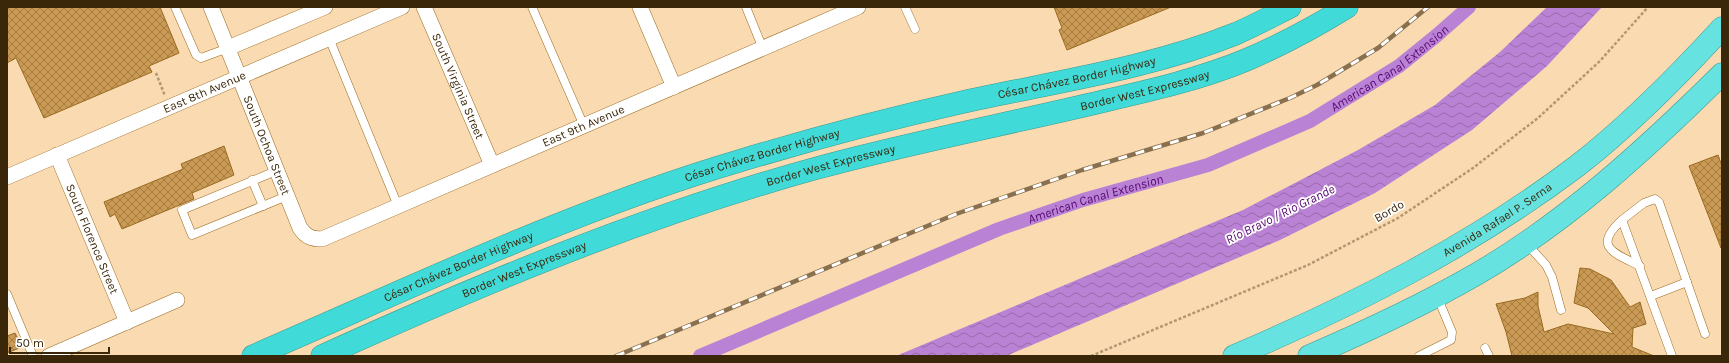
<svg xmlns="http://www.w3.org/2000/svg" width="1729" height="363" viewBox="0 0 1729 363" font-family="Karla,sans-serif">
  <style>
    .water { fill: url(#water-waves) }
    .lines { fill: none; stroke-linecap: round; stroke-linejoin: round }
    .canal { stroke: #ba82d5; stroke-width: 14 }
    .building { fill: url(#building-cross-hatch); stroke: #996b21 }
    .service-casing { stroke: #9c6d24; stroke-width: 9 }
    .minor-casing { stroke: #9c6d24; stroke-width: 16 }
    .trunk-casing { stroke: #3e9b8f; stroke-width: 23 }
    .motorway-casing { stroke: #3e9b8f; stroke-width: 23 }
    .path { stroke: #b29772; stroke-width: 2.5; stroke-dasharray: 3 2; stroke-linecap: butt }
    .service { stroke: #fff; stroke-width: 8 }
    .minor { stroke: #fff; stroke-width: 15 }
    .trunk { stroke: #66e2e0; stroke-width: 22 }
    .motorway { stroke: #40dad8; stroke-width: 22 }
    .rail-casing { stroke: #89704e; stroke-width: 4.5 }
    .rail { stroke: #fff; stroke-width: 3; stroke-dasharray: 9; stroke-linecap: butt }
    .labels { text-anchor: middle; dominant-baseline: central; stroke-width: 3.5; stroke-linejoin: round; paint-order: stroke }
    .street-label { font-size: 12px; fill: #3a2608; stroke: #fff }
    .water-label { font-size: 13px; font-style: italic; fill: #560872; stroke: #fff }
  </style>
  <defs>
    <pattern id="water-waves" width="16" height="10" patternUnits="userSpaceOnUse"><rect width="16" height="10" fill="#ba82d5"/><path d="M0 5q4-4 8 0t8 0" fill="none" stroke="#986aab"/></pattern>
    <pattern id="building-cross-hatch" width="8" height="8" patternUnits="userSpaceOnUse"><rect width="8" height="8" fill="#ca9954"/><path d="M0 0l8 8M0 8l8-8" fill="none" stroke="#a57d44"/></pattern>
  </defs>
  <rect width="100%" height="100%" fill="#f9dab1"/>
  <!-- water -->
  <path class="water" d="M 1547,7 L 1602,7 L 1547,66 L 1472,130 L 1375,193 L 1280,240 L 1006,356 L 896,356 L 1243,210 L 1358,150 L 1435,105 L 1500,52 Z"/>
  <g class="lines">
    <!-- canal -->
    <path class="canal" id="s1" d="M 700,356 L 999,229 L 1083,200 L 1208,165 L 1310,121 L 1399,66 L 1436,36 L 1469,7"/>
  </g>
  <!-- building -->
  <g class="building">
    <path d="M 7,7 L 160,7 L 179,53 L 149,66 L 152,72 L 44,118 L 16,58 L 7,63 Z"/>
    <path d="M 1054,7 L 1171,7 L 1067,50 L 1059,30 L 1062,28 Z"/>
    <path d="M 224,146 L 234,175 L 192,193 L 194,199 L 122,229 L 115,214 L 110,217 L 104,202 L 183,169 L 181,164 Z"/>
    <path d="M 1718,155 L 1722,166 L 1721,248 L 1689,166 Z"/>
    <path d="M 1580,268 L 1590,269 L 1611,280 L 1630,307 L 1640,302 L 1646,324 L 1633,328 L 1632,347 L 1654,356 L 1512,356 L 1506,332 L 1496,304 L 1525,298 L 1538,292 L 1538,306 L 1544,332 L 1568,324 L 1614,334 L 1588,308 L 1574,303 Z"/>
    <path d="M 15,333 L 22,347 L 7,353 L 7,336 Z"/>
  </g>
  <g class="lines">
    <defs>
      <g id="service">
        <path d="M 175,7 L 196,55 L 201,58 L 228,48"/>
        <path d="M 532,7 L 584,126"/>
        <path d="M 746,7 L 763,49"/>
        <path d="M 905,7 L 915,29"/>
        <path d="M 329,38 L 398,206"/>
        <path d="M 276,171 L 182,210 L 192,235 L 287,196"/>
        <path d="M 252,180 L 263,206"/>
        <path d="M 1622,220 C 1592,247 1614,253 1640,266"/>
        <path d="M 1526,243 L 1546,265 L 1552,277 L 1561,310"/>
        <path d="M 7,294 L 33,356"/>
        <path d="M 1651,296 L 1687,282"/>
        <path d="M 1485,348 L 1489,356"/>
        <path d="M 1419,356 L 1451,340 L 1452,332 L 1437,296"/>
        <path d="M 1672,356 L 1622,220 L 1644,203 L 1655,199 L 1659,202 L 1705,334"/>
      </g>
      <g id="minor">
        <path id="s2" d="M 211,7 L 300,228 C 306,237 312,239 322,239 L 858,7"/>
        <path id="s3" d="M 424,7 L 492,165"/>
        <path d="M 640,7 L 674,87"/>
        <path d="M 228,48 L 325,7"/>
        <path id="s4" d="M 57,155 L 127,322"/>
        <path id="s5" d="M 7,177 L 402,7"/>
        <path d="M 49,356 L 177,300"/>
      </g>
      <g id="trunk">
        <path id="s6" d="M 1234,356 C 1356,304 1471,246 1577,166 C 1630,125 1677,77 1722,28"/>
        <path d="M 1309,356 C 1365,332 1421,306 1475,275 C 1567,222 1647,148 1722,74"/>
      </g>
      <g id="motorway">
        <path id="s7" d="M 253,356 C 413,287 570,211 739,161 C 812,139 887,119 963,102 C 1053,82 1148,69 1235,34 C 1254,26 1272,16 1290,7"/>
        <path id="s8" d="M 322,356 C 483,283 646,215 817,168 C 912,142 1008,124 1104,101 C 1152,90 1200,79 1246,60 C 1281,45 1315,27 1347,7"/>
      </g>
    </defs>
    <!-- service casing -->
    <use href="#service" class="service-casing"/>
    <!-- minor casing -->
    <use href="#minor" class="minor-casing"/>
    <!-- trunk casing -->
    <use href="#trunk" class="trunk-casing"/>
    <!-- motorway casing -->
    <use href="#motorway" class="motorway-casing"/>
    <!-- path -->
    <g class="path">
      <path d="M 156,73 L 165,96"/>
      <path d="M 1091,356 L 1308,265 L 1398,218 L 1473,168 L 1538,118 L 1600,61 L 1648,7"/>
    </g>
    <!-- service -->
    <use href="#service" class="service"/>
    <!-- minor -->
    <use href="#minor" class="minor"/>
    <!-- trunk -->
    <use href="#trunk" class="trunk"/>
    <!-- motorway -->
    <use href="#motorway" class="motorway"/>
    <defs>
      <path id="rail" d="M 616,356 L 956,214 L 1082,170 L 1203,133 L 1290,98 L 1317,85 L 1378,48 L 1428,7"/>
    </defs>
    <!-- rail casing -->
    <use href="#rail" class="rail-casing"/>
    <!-- rail -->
    <use href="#rail" class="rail"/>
  </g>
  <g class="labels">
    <!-- street labels -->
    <g class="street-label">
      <text stroke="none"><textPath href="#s7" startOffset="872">César Chávez Border Highway</textPath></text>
      <text stroke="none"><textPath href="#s3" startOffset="86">South Virginia Street</textPath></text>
      <text stroke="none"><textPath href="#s8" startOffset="867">Border West Expressway</textPath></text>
      <text stroke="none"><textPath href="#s5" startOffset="215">East 8th Avenue</textPath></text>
      <text stroke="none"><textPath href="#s2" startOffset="549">East 9th Avenue</textPath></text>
      <text stroke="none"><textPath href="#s2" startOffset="149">South Ochoa Street</textPath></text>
      <text stroke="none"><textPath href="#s7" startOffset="548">César Chávez Border Highway</textPath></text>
      <text stroke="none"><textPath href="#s8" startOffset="544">Border West Expressway</textPath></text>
      <text transform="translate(1389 211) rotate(-30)">Bordo</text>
      <text stroke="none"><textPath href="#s6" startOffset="297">Avenida Rafael P. Serna</textPath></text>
      <text stroke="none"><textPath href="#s4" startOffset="91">South Florence Street</textPath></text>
      <text stroke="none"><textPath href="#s7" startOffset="224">César Chávez Border Highway</textPath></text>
      <text stroke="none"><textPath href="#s8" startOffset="220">Border West Expressway</textPath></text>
    </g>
    <!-- water labels -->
    <g class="water-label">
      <text stroke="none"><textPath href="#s1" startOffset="750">American Canal Extension</textPath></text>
      <text stroke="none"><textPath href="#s1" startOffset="426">American Canal Extension</textPath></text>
      <text transform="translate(1280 214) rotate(-26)">Río Bravo / Rio Grande</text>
    </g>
  </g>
  <!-- border -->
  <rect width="1729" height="363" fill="none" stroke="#3a2608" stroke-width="16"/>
  <!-- scale -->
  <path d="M10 347v6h99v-6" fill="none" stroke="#3a2608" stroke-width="2"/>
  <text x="16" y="347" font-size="12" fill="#3a2608" stroke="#ffffff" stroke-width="3" paint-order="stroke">50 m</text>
</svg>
